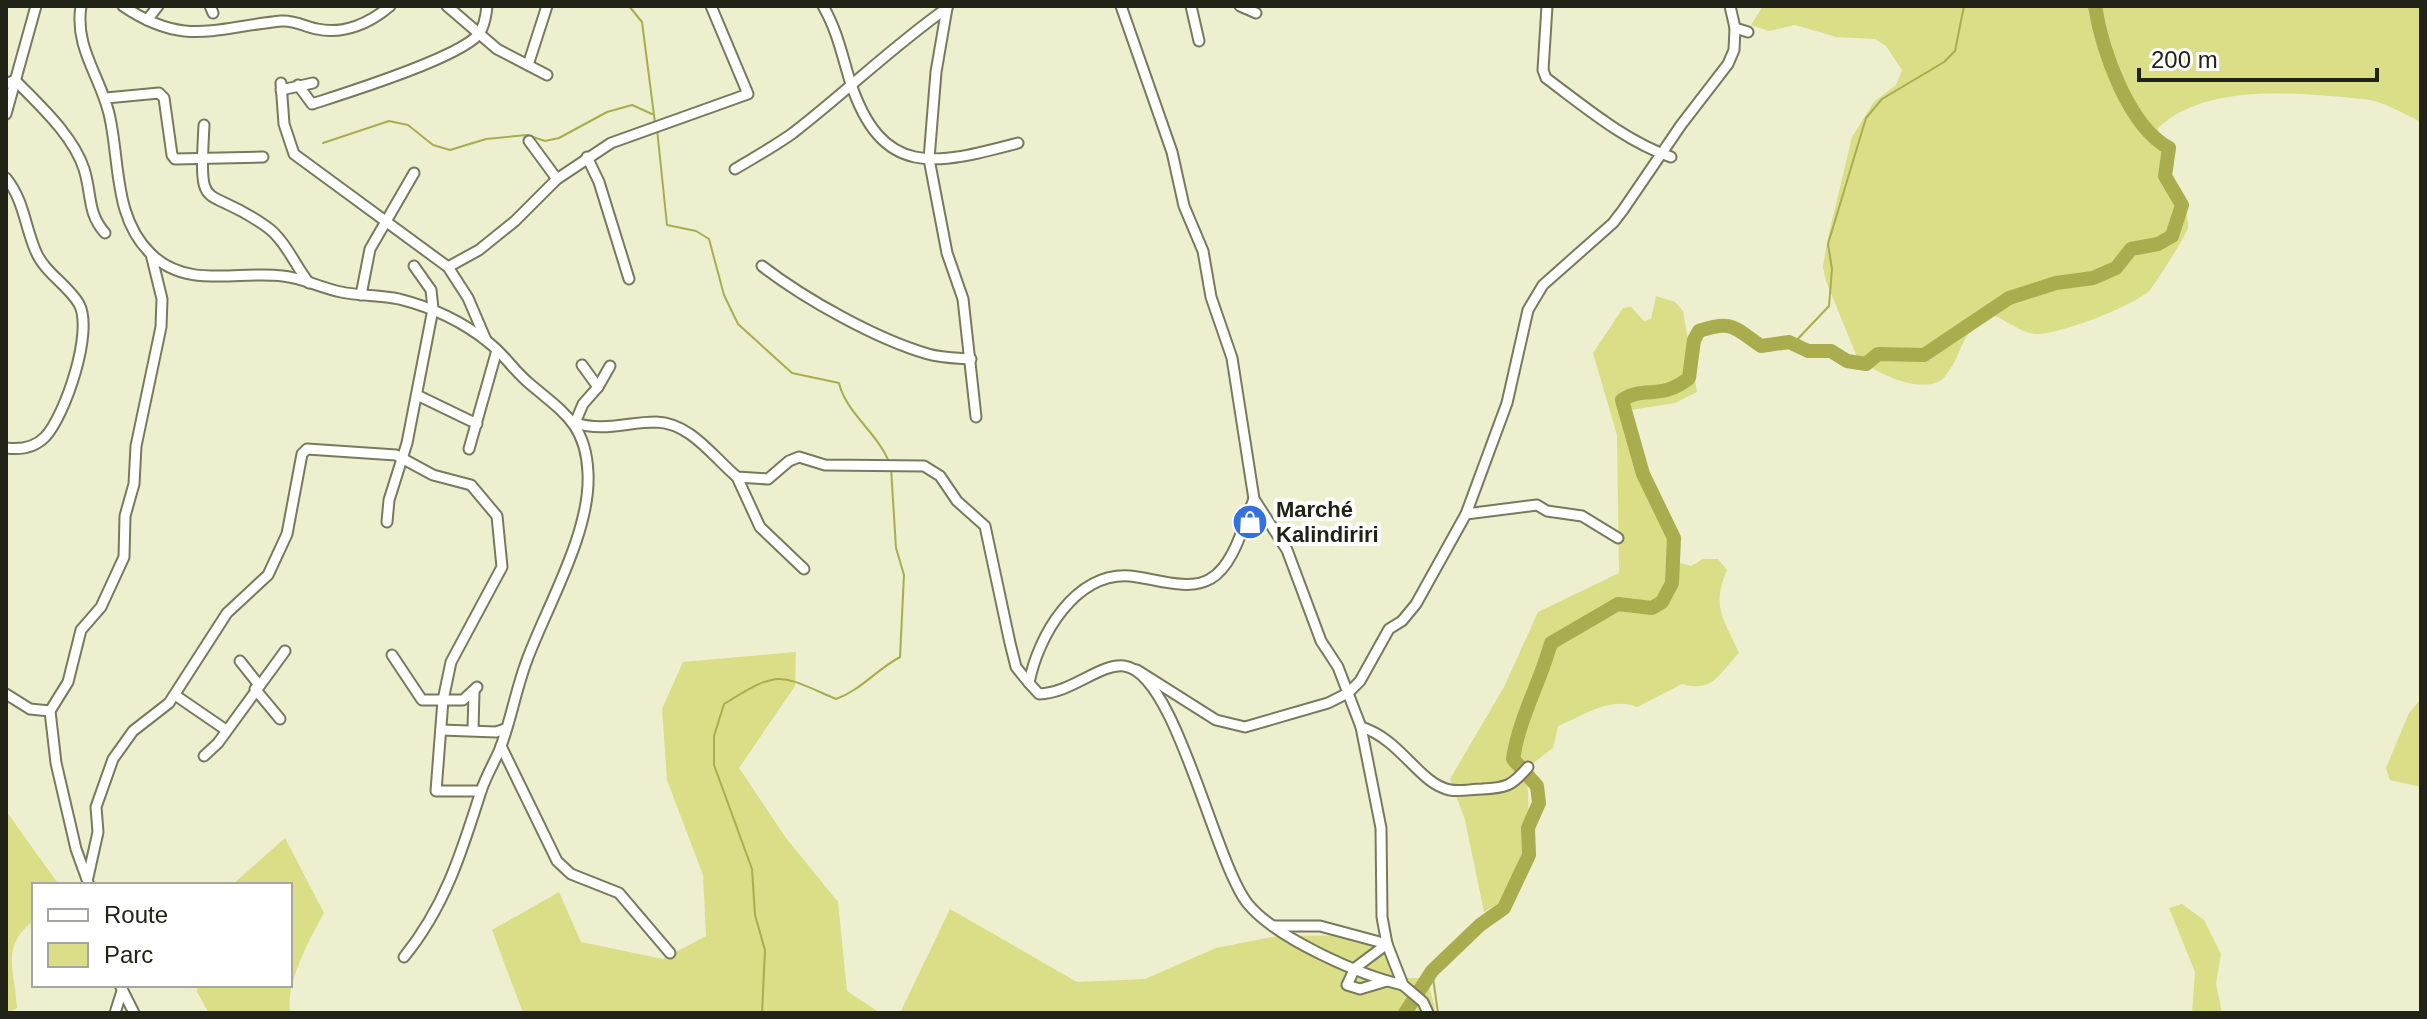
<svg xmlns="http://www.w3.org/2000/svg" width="2427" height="1019" viewBox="0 0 2427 1019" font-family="Helvetica,sans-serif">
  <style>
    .green { fill: #d9de87 }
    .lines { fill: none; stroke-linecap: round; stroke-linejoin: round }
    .stream { stroke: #a9ad4d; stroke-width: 2 }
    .river { stroke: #a9ad4d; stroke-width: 14 }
    .minor-casing { stroke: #787a5d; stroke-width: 13 }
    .minor { stroke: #fff; stroke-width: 9 }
    .labels { text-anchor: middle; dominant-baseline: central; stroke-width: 8; stroke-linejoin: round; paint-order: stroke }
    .poi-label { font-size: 22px; font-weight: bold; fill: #222317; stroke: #fff; text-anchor: start }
  </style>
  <rect width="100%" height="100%" fill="#edefcf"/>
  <!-- green -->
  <g class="green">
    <path d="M 1763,6 L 2421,6 L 2421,122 C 2404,114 2383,101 2364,99 C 2301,94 2208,81 2158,128 C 2160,161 2190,206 2188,228 C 2187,234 2155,284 2150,290 C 2136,305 2056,336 2035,334 C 2022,332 2007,322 1996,316 C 1958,328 1966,350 1946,375 C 1929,399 1873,373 1857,357 L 1826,281 L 1823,267 L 1827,242 L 1852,137 L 1874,102 L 1896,85 L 1902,70 L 1886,46 L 1875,39 L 1836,37 L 1795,25 L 1769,31 L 1751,25 Z"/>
    <path d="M 1656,296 L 1675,302 L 1683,311 L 1697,392 L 1675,403 L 1631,410 C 1631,452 1657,489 1674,526 C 1678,537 1678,551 1680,563 L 1691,566 L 1703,559 L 1718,559 L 1727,570 C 1711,607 1724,619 1739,653 C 1718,674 1714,693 1682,684 L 1637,707 C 1610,696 1583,716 1558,726 L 1553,748 L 1524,770 C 1534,800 1527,873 1505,898 C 1500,903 1490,908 1484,912 L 1465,820 L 1450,779 L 1504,687 L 1538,612 L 1619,573 L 1617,435 L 1593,353 L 1623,308 L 1631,307 L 1644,321 L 1651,319 Z"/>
    <path d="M 796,652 L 795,686 L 739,768 L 786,838 L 838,902 L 847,991 L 880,1013 L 523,1013 L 492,930 L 559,892 L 581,942 L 663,959 L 706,936 L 703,875 L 667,780 L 662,709 L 683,662 Z"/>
    <path d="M 2421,699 L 2421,787 L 2390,780 L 2386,768 L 2409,713 Z"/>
    <path d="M 6,811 L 59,885 L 34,885 L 34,920 C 0,947 15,968 17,1008 L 8,1013 Z"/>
    <path d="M 285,838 L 324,913 C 311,936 283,988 291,1013 L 209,1013 L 197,992 L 198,985 L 290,985 L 290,885 L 232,885 Z"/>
    <path d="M 2182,904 L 2204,920 L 2221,954 L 2216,983 L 2222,1013 L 2192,1013 L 2195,972 L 2169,908 Z"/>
    <path d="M 950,909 L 1077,982 L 1145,979 L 1216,948 L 1277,936 L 1387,935 L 1395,971 L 1405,978 L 1427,978 L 1436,1013 L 900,1013 Z"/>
  </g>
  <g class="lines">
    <!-- stream -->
    <g class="stream">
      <path d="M 629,6 L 642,22 L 655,123"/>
      <path d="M 657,129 L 667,225 L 696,231 L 709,239 L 724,295 L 738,324 L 792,373 L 839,383 C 846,413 877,432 889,462"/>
      <path d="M 323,143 L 389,121 L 408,125 L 433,145 L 450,150 L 486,139 L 527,135 L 545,141 L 559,138 L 607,112 L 632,105 L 652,114"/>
      <path d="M 1793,344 L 1829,306 L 1832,269 L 1828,244 L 1866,118 L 1882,99 L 1944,62 L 1955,51 L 1964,6"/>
      <path d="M 1432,971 L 1438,1013"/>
      <path d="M 762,1013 L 765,950 L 755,915 L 752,869 L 714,765 L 714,736 L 724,704 C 780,669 778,674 836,699 C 861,690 876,670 900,657 L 904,575 L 896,548 L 891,468"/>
    </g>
    <!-- river -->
    <path class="river" d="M 1405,1013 L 1432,971 L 1480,925 L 1504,908 L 1529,855 L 1528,828 L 1539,803 L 1537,786 L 1513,759 C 1519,718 1540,683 1551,643 L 1618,604 L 1652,608 L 1662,602 L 1672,583 L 1674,538 L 1643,474 L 1622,400 C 1644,385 1661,401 1689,378 L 1694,340 L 1699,331 C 1733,320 1733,327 1761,346 L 1789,342 L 1808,351 L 1831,351 L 1847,361 L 1866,364 L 1878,354 L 1924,355 L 2009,298 L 2056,283 L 2093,278 L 2116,268 L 2131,249 L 2158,244 L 2172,236 L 2182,205 L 2165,176 L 2169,148 C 2128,126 2102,50 2095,6"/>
    <defs>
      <g id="minor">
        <path d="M 81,6 C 74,49 102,78 110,118 C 120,165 114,218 151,254 C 188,290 239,270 283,276 C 303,278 321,288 341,292 C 360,296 380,295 399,299 C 431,307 463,322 488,342 C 504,354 514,371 530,384 C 563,412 586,424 588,473 C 591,532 547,606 527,660 C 516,689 511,720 500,749 C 494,763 486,776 481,791 C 462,851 445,907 404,957"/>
        <path d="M 123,6 C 185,48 216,27 282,21 C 295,20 305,27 317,29 C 344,35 370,23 390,6"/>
        <path d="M 210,6 L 213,13"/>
        <path d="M 447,6 L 497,49 L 547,75"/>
        <path d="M 823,6 C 837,30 842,55 850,81 C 882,179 935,165 1018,143"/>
        <path d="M 1121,6 L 1172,152 L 1184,206 L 1203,251 L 1211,297 L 1232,358 L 1254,499 L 1287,550 L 1321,641 L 1338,667 L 1361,727 L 1381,828 L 1382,917 L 1387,944 L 1403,985 L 1423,1002 L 1428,1013"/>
        <path d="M 1191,6 L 1199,41"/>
        <path d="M 1240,6 L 1256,13"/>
        <path d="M 1547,6 L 1543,70 L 1546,78 C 1585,107 1625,141 1671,157"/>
        <path d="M 1730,6 L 1735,28 L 1748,32"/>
        <path d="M 947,8 L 936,72 L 929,159 L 947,253 L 963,299 L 976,417"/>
        <path d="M 147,20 L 158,6"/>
        <path d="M 528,65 L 547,6"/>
        <path d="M 281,83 L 284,124 L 294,154 L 448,267 L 468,298 L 486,340"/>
        <path d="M 6,84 L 15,80 C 39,105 73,135 84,169 C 92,194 87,213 105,233"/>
        <path d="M 298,85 L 312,104 C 346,93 456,59 478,35 C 484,28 486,16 487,6"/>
        <path d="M 281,90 L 313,83"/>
        <path d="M 106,98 L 159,93 L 164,98 L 172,155 L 175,159 L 263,157"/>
        <path d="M 6,114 L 36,6"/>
        <path d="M 204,125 C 199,220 203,181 267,227 C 285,240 295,265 309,283"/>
        <path d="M 529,141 L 557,179"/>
        <path d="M 587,157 L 599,182 L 629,279"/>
        <path d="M 735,169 C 755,157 775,146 793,133 C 846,92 893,46 947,8"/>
        <path d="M 6,178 C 24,200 25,227 36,252 C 45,273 68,285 79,304 C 94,331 65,416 45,437 C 34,448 21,450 6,448"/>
        <path d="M 762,266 C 805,299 876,339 928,354 C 941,358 957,358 971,359"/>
        <path d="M 448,267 L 479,250 L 515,221 L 557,179 L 611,143 L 748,94 L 711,6"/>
        <path d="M 361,295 L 370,249 L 414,173"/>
        <path d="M 582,365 L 598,387 L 583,404 L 575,423 C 604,432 627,422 656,422 C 691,423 713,457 737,477 L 768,479 L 789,461 L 799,457 L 825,465 L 924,466 L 940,476 L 957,501 L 985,526 L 1010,643 L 1016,667 L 1029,683"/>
        <path d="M 598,387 L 610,366"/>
        <path d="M 417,395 L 477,424"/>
        <path d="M 469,449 L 497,350"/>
        <path d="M 737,477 L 760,527 L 804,569"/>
        <path d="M 1254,499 C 1244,523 1234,566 1210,579 C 1188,592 1153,578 1130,576 C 1075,572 1038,636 1029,683 L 1039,694 C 1072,693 1100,663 1124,666 C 1176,672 1214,862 1248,904 C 1276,938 1359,975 1403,985"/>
        <path d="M 1466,514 L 1537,505 L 1547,511 L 1582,516 L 1618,538"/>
        <path d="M 387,522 L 389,500 L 407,443 L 433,309 L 431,290 L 414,266"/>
        <path d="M 392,655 L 422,700 L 463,700 L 477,687"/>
        <path d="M 240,661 L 259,685"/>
        <path d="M 1137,670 L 1216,720 L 1245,727 L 1328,703 L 1348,693 L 1360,681 L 1389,629 L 1402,621 L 1416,604 L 1466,514 L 1507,403 L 1528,310 L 1543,285 L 1613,223 L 1623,210 L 1681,125 L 1728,64 L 1734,50 L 1735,28"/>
        <path d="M 255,689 L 280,719"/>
        <path d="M 6,694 L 30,709 L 50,711"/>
        <path d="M 175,695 L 226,730"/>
        <path d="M 1361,727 C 1401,739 1419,784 1450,790 C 1461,792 1471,789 1482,789 C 1506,788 1512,786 1528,767"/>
        <path d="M 441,730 L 496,732 L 505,729"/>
        <path d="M 473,730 L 474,692"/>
        <path d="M 501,746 L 557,861 L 571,874 L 619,893 L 670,953"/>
        <path d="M 204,756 L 218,743 L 285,651"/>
        <path d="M 88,877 L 98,832 L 96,807 L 113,759 L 133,731 L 169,703 L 227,613 L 268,575 L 287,534 L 302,454 L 307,449 L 396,455 L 433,475 L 471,485 L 497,516 L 502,567 L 451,662 L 443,700 L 436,791 L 481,791"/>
        <path d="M 89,885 L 76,849 L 56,763 L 50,711 L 68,682 L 81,630 L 101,607 L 124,557 L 125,516 L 134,484 L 136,446 L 161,327 L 162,299 L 151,254"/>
        <path d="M 1273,926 L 1320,926 L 1387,944"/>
        <path d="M 1387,981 L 1360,989 L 1347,985 L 1355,968 L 1387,944"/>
        <path d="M 120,985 L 134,1013"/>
        <path d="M 115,1013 L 122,991"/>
      </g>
    </defs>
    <!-- minor casing -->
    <use href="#minor" class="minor-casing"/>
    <!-- minor -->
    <use href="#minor" class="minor"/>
  </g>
  <!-- icons -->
  <defs>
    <symbol id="shop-disc" viewBox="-11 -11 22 22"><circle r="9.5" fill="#3471df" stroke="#fff"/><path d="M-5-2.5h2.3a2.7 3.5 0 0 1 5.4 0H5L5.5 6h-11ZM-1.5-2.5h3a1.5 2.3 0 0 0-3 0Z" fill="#fff"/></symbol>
  </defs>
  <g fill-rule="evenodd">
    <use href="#shop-disc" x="1230" y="502" width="40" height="40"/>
  </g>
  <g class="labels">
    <!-- poi labels -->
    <g class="poi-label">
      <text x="1276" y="509">Marché<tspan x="1276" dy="25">Kalindiriri</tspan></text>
    </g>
  </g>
  <!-- border -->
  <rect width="2427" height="1019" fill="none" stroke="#222317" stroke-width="16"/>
  <!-- legend -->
  <rect x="32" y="883" width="260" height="104" fill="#ffffff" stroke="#a7a7a2" stroke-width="2"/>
  <rect x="48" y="909" width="40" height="12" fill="#ffffff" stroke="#a7a7a2" stroke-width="2"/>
  <text x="104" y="923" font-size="24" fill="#222317">Route</text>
  <rect x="48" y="943" width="40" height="24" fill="#d9de87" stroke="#a7a7a2" stroke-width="2"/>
  <text x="104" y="963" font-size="24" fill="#222317">Parc</text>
  <!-- scale -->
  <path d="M2139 68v12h238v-12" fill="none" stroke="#222317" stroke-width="4"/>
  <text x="2151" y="68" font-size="24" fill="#222317" stroke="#ffffff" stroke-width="6" paint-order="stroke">200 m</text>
</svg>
